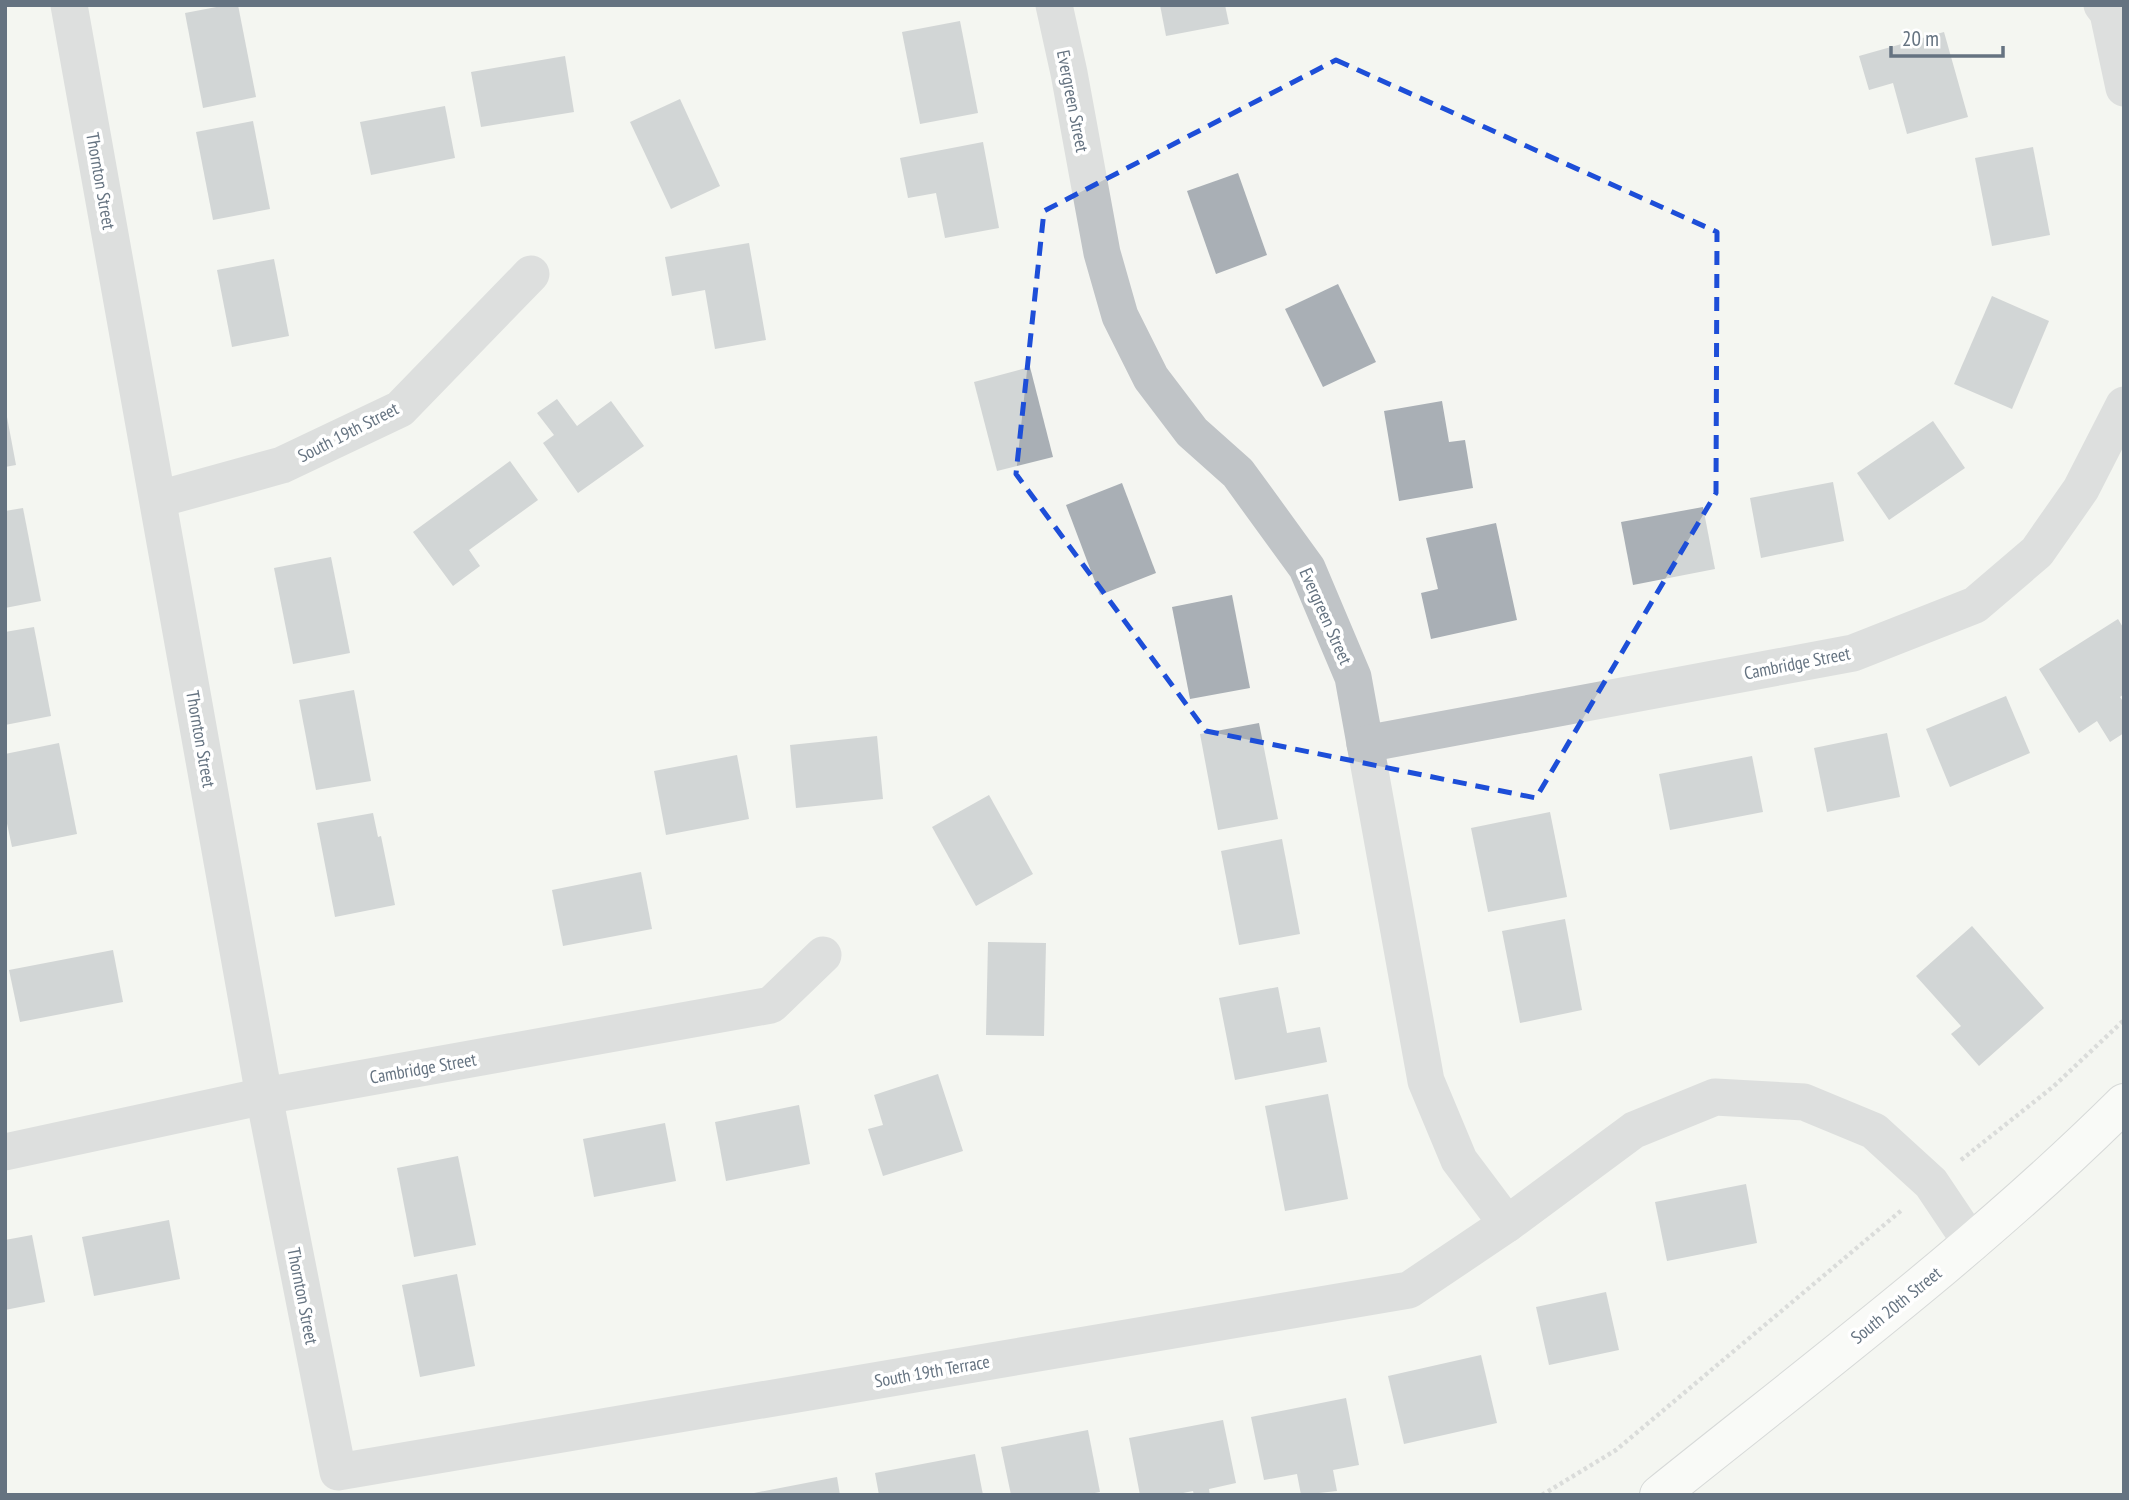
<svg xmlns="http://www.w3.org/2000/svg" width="2129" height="1500" viewBox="0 0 2129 1500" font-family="'PT Sans Narrow',sans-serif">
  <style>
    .building { fill: #a9afb5 }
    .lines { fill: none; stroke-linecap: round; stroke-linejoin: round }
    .secondary-casing { stroke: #b3b7bb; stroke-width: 40 }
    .path { stroke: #babcbe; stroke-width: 4.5; stroke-dasharray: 3.5 3.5; stroke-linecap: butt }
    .street { stroke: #c0c4c7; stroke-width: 37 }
    .secondary { stroke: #fff; stroke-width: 38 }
    .marked { fill: none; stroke: #1d4ed8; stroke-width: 5; stroke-dasharray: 14 9; stroke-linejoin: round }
    .labels { text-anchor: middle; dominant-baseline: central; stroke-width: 7; stroke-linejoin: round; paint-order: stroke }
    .street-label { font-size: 18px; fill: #657381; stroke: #fff }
  </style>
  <rect width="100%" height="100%" fill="#f4f5f1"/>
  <!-- building -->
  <g class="building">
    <path d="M 227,5 L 238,5 L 256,97 L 203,108 L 185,13 Z"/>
    <path d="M 1160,5 L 1225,5 L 1229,24 L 1166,36 Z"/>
    <path d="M 960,21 L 978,113 L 920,124 L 902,32 Z"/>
    <path d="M 1944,32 L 1968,117 L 1907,134 L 1893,83 L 1869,90 L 1859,56 Z"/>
    <path d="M 565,56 L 574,112 L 481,127 L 471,72 Z"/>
    <path d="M 680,99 L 720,186 L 671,209 L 630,122 Z"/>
    <path d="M 445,106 L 455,158 L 371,175 L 360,122 Z"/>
    <path d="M 253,121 L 270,209 L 213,220 L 196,132 Z"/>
    <path d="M 983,142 L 999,228 L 945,238 L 936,193 L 908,198 L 900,158 Z"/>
    <path d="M 2033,147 L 2050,235 L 1992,246 L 1975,158 Z"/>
    <path d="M 1238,173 L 1267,255 L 1216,274 L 1187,191 Z"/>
    <path d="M 749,243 L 766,340 L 715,349 L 705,290 L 672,296 L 665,257 Z"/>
    <path d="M 274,259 L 289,336 L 232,347 L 217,270 Z"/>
    <path d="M 1338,284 L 1376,362 L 1323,387 L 1285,309 Z"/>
    <path d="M 1992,296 L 2049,321 L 2012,409 L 1954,384 Z"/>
    <path d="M 1030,367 L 1053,457 L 997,471 L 974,382 Z"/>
    <path d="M 557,399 L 577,426 L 611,401 L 644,446 L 578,493 L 543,443 L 554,435 L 537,413 Z"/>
    <path d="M 1442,401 L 1449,442 L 1465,440 L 1473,488 L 1399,501 L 1384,411 Z"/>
    <path d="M 7,417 L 16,465 L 5,467 L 5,418 Z"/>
    <path d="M 1933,421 L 1965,468 L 1889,520 L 1857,473 Z"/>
    <path d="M 510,461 L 538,500 L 469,550 L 480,566 L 453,586 L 413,532 Z"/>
    <path d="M 1833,482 L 1844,541 L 1761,558 L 1750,498 Z"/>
    <path d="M 1122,483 L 1156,573 L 1100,595 L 1066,505 Z"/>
    <path d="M 1703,507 L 1715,569 L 1633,585 L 1621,522 Z"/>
    <path d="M 23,508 L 41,601 L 5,608 L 5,511 Z"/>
    <path d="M 1496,523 L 1517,620 L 1431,639 L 1421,593 L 1438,589 L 1426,538 Z"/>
    <path d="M 331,557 L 350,653 L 293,664 L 274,568 Z"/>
    <path d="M 1232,595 L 1250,688 L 1190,699 L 1172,607 Z"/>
    <path d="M 2118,619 L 2124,629 L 2124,694 L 2120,697 L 2124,703 L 2124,733 L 2110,742 L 2097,721 L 2079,733 L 2039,669 Z"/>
    <path d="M 34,627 L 51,716 L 5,725 L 5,632 Z"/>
    <path d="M 354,690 L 371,781 L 316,790 L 299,700 Z"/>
    <path d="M 2006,696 L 2030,753 L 1950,787 L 1926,729 Z"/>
    <path d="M 1259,723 L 1278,819 L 1218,830 L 1200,734 Z"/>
    <path d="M 1887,733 L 1900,797 L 1827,812 L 1814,748 Z"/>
    <path d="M 877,736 L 883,799 L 796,808 L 790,745 Z"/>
    <path d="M 59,743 L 77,834 L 12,847 L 5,814 L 5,754 Z"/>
    <path d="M 737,755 L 749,819 L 666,835 L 654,771 Z"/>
    <path d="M 1752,756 L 1763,812 L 1670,830 L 1659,774 Z"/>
    <path d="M 989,795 L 1033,874 L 976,906 L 932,827 Z"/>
    <path d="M 1550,812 L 1567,897 L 1488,912 L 1471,828 Z"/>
    <path d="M 373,813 L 378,837 L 381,836 L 395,905 L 335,917 L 317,823 Z"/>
    <path d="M 1282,839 L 1300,934 L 1239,945 L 1221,851 Z"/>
    <path d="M 641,872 L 652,929 L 563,946 L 552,890 Z"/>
    <path d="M 1565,919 L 1582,1010 L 1520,1023 L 1502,931 Z"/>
    <path d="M 1972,926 L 2044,1008 L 1979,1066 L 1951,1034 L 1961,1026 L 1916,976 Z"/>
    <path d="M 988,942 L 1046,943 L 1044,1036 L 986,1035 Z"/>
    <path d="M 113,950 L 123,1002 L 20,1022 L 9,970 Z"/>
    <path d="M 1278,987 L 1287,1033 L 1320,1027 L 1327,1062 L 1235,1080 L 1219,998 Z"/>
    <path d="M 938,1074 L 963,1151 L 883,1176 L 868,1129 L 883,1125 L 874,1095 Z"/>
    <path d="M 1328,1094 L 1348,1199 L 1285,1211 L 1265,1106 Z"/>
    <path d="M 799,1105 L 810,1164 L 726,1181 L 715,1122 Z"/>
    <path d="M 665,1123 L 676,1181 L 594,1197 L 583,1139 Z"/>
    <path d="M 458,1156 L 476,1245 L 414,1257 L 397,1168 Z"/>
    <path d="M 1746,1184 L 1757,1243 L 1667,1261 L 1655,1202 Z"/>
    <path d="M 169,1220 L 180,1279 L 94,1296 L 82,1237 Z"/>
    <path d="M 32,1235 L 45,1302 L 5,1310 L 5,1240 Z"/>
    <path d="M 457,1274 L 475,1366 L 420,1377 L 402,1285 Z"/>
    <path d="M 1606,1292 L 1619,1350 L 1549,1365 L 1536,1307 Z"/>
    <path d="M 1481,1355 L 1497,1423 L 1404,1444 L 1388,1376 Z"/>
    <path d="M 1346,1398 L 1359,1465 L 1333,1470 L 1337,1491 L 1301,1495 L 1297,1474 L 1264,1480 L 1251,1417 Z"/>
    <path d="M 1223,1420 L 1236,1483 L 1209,1489 L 1210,1495 L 1194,1495 L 1193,1491 L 1173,1495 L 1140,1495 L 1129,1438 Z"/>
    <path d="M 1088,1430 L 1100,1492 L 1084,1495 L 1011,1495 L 1001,1447 Z"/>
    <path d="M 975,1454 L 983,1495 L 879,1495 L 875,1473 Z"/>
    <path d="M 837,1477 L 840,1495 L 754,1495 L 754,1493 Z"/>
  </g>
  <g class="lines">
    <defs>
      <path id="secondary" d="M 1659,1495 C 1817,1368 1980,1246 2124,1103"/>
    </defs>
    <!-- secondary casing -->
    <use href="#secondary" class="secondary-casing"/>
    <!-- path -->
    <g class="path">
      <path d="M 1961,1160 L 2054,1086 L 2124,1020"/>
      <path d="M 1542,1495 L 1616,1450 L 1903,1209"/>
    </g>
    <!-- street -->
    <g class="street">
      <path d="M 69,5 L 264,1096 L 338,1472 L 1409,1290 L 1507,1224 L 1634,1130 L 1715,1097 L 1804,1102 L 1874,1131 L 1931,1183 L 1972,1244"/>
      <path d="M 1054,5 L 1069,73 L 1102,253 L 1120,316 L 1151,378 L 1192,432 L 1238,473 L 1307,568 L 1353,677 L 1426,1081 L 1459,1160 L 1507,1224"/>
      <path d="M 2102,5 L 2108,13 L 2124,88"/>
      <path d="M 159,499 L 282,465 L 400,409 L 531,274"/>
      <path d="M 1365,744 L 1853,653 L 1975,605 L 2037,552 L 2081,489 L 2124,405"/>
      <path d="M 5,1152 L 264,1096 L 771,1005 L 823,955"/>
    </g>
    <!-- secondary -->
    <use href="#secondary" class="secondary"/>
  </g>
  <!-- marked area -->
  <path d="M0 0H2129V1500H0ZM 1336,60 L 1717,232 L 1716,493 L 1536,798 L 1206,731 L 1016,474 L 1044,211 Z" fill="#f4f5f1" fill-opacity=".55" fill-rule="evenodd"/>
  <path class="marked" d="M 1336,60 L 1717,232 L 1716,493 L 1536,798 L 1206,731 L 1016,474 L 1044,211 Z"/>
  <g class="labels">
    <!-- street labels -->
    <g class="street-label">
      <text transform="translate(1073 101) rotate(79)">Evergreen Street</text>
      <text transform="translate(101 181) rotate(80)">Thornton Street</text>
      <text transform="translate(348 432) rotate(-27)">South 19th Street</text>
      <text transform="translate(1326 616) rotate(66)">Evergreen Street</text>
      <text transform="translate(1797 663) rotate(-11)">Cambridge Street</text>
      <text transform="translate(201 739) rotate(80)">Thornton Street</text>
      <text transform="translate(423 1068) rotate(-10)">Cambridge Street</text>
      <text transform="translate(303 1296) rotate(79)">Thornton Street</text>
      <text transform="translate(1896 1305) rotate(-39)">South 20th Street</text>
      <text transform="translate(932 1371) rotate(-10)">South 19th Terrace</text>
    </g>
  </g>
  <!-- border -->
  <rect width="2129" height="1500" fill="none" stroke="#657381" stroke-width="14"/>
  <!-- scale -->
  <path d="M1891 46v10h112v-10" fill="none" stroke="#657381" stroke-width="3.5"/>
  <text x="1902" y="46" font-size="21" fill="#657381" stroke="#ffffff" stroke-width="5" paint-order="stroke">20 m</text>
</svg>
